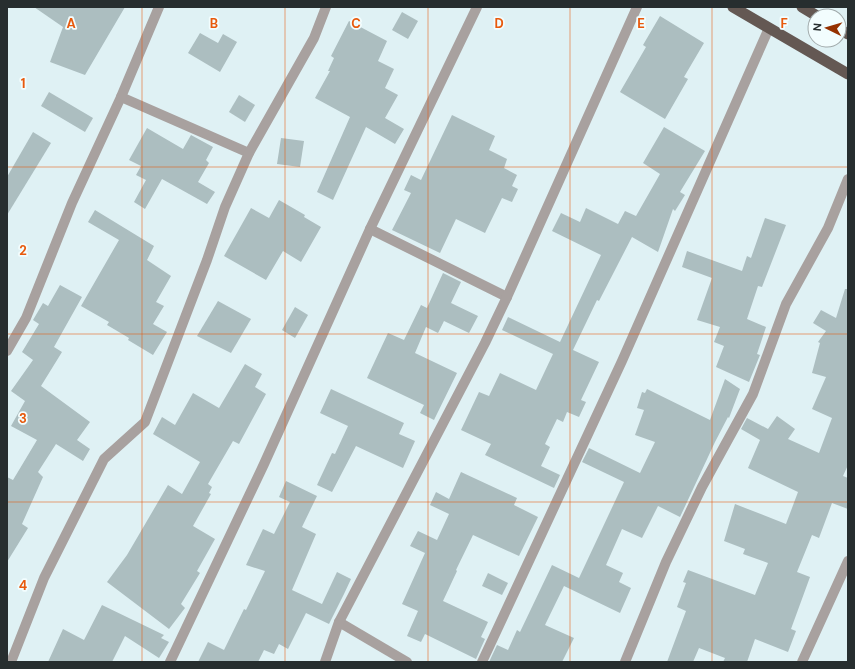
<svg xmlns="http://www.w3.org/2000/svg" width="855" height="669" viewBox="0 0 855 669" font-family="'DM Sans',sans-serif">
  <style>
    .building { fill: #acbec0 }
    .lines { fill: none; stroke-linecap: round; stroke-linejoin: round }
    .minor { stroke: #a8a19f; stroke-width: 10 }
    .trunk { stroke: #645853; stroke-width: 11 }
    .grid { fill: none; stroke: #e8590c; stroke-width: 1; stroke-opacity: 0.55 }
    .grid-label { font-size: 13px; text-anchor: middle; font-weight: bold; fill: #e8590c; stroke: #f2fdfe; stroke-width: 3.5; stroke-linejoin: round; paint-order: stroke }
  </style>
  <rect width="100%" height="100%" fill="#dff1f4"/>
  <!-- building -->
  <g class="building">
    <path d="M 34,7 L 125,7 L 85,75 L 50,62 L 63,27 Z"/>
    <path d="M 402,12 L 418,21 L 408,39 L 392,30 Z"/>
    <path d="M 660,16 L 704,43 L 684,77 L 688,79 L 665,119 L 620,92 L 646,47 L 643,45 Z"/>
    <path d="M 349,21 L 387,41 L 378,61 L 394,69 L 385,88 L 398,95 L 385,118 L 404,129 L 395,144 L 366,127 L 333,200 L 317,192 L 350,117 L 315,98 L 330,71 L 328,71 L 334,58 L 331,56 Z"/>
    <path d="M 200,33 L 218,43 L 223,34 L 237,42 L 220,72 L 188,53 Z"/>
    <path d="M 49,92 L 93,118 L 85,132 L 41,106 Z"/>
    <path d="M 239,95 L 255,105 L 245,122 L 229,112 Z"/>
    <path d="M 452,115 L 495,136 L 489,150 L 507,159 L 504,168 L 517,175 L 512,186 L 518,189 L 512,202 L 502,198 L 485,233 L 456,219 L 440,253 L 392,230 L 411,193 L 404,190 L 411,175 L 421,180 Z"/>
    <path d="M 664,127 L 705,151 L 680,192 L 685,195 L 675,211 L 673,209 L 658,252 L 632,237 L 599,301 L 597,300 L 573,350 L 599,362 L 581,400 L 586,402 L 579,417 L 567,412 L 563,422 L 557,419 L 545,444 L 550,447 L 541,466 L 560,475 L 554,488 L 485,455 L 491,444 L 461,430 L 479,392 L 489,396 L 500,373 L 536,390 L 553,354 L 502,330 L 508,317 L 560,342 L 601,255 L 552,231 L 561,213 L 580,222 L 586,208 L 618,224 L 625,211 L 636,216 L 660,174 L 643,163 Z"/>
    <path d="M 147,128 L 183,149 L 191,135 L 213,147 L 206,160 L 209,163 L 198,182 L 215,192 L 207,204 L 162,179 L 145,209 L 134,202 L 146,180 L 136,175 L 141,166 L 129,160 Z"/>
    <path d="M 33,132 L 51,143 L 7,215 L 7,177 Z"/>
    <path d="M 281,138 L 304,141 L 300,167 L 277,164 Z"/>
    <path d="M 279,200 L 305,215 L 304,217 L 321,227 L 301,262 L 283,251 L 266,280 L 224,256 L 251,208 L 269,218 Z"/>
    <path d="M 95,210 L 154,246 L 147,260 L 171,276 L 156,302 L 164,306 L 153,324 L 167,332 L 153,355 L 128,340 L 129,338 L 107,325 L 109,322 L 81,306 L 119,240 L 88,222 Z"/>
    <path d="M 765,218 L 786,225 L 762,287 L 758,286 L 747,319 L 766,327 L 757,354 L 760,355 L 749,382 L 716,367 L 724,346 L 714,342 L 720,327 L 697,320 L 712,278 L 682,267 L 687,251 L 742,271 L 747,256 L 751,258 Z"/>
    <path d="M 443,273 L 461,282 L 451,303 L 478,316 L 469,333 L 444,321 L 438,333 L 426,327 L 415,353 L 457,373 L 434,420 L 420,413 L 424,405 L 367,378 L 388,333 L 404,340 L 421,305 L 427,308 Z"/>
    <path d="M 60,285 L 82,297 L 54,347 L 62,352 L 41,386 L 90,422 L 77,440 L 90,449 L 83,461 L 56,444 L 38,472 L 43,477 L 22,524 L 28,528 L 7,562 L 7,477 L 13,480 L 37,440 L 11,426 L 25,401 L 11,391 L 33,360 L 22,352 L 39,324 L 33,320 L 43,303 L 48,306 Z"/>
    <path d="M 845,289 L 848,289 L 848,465 L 843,476 L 848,478 L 848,509 L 832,503 L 819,538 L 812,535 L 797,572 L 810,577 L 791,629 L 796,631 L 788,652 L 755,639 L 747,662 L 723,662 L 725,658 L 699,648 L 693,662 L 667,662 L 686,611 L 677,607 L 686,583 L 683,582 L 688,570 L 755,595 L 768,563 L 743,554 L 745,549 L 724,541 L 735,504 L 786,524 L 798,492 L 748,468 L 760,440 L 741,429 L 747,418 L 768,429 L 777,416 L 795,429 L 788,439 L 819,453 L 832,418 L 812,409 L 826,377 L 812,373 L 820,343 L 818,342 L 826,331 L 813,323 L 821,310 L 836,318 Z"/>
    <path d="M 218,301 L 251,319 L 231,353 L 197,336 Z"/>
    <path d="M 295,307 L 308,315 L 295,338 L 282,330 Z"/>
    <path d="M 245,364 L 262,374 L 255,387 L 266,394 L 239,444 L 233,441 L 208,484 L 212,487 L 209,493 L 211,494 L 193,526 L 215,539 L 197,571 L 200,573 L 181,604 L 185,608 L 169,629 L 107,582 L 127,555 L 168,485 L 182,494 L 200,462 L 153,434 L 162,417 L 175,425 L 193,393 L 219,408 Z"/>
    <path d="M 725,379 L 740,389 L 729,418 L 728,417 L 715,442 L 680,517 L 658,506 L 642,538 L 622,529 L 606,565 L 623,573 L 619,582 L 631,588 L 620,613 L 564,586 L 545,625 L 574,638 L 562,662 L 489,662 L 497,645 L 508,650 L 517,630 L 520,632 L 552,565 L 579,578 L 624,482 L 582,462 L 589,448 L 640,473 L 655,442 L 635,435 L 644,410 L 637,408 L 642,392 L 645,393 L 647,389 L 710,420 Z"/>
    <path d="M 331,389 L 404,423 L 399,434 L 415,441 L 403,468 L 356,446 L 332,492 L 317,485 L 332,453 L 335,454 L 348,426 L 320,413 Z"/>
    <path d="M 461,472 L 517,498 L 514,505 L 538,517 L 519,556 L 473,535 L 456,570 L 457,571 L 443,601 L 488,622 L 481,637 L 485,639 L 476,659 L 425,634 L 421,642 L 407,636 L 418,611 L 402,604 L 425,553 L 410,546 L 418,531 L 437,540 L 449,514 L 430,505 L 436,492 L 449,499 Z"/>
    <path d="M 286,481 L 317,496 L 302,527 L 316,534 L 292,590 L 322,604 L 337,572 L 351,579 L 344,594 L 329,624 L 306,613 L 288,649 L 279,644 L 274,654 L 264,650 L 258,662 L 198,662 L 208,642 L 224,650 L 244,609 L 246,610 L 265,571 L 246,565 L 263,529 L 274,534 L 290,502 L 279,497 Z"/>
    <path d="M 488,573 L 508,583 L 502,595 L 482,586 Z"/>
    <path d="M 102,605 L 164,635 L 161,638 L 169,642 L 159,658 L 125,636 L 112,662 L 48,662 L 63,629 L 84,640 Z"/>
  </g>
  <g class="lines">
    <!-- minor -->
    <g class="minor">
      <path d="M 121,97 L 249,153"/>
      <path d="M 370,229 L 507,297"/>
      <path d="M 7,351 L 26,318 L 72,203 L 121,97 L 159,7"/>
      <path d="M 339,622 L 407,662"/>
      <path d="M 11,662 L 44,578 L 104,459 L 145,422 L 207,260 L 225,207 L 249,153 L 314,38 L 326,7"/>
      <path d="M 170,662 L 264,464 L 370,229 L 477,7"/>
      <path d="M 325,662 L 339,622 L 485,343 L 507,297 L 637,7"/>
      <path d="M 482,662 L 622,361 L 769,28"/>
      <path d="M 625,662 L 666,562 L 702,487 L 753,394 L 786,304 L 828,228 L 848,179"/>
      <path d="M 802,662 L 848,561"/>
    </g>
    <!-- trunk -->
    <g class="trunk">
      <path d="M 733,7 L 848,74"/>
      <path d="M 802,7 L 817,16"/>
      <path d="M 839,29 L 848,34"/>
    </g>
  </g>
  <!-- grid -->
  <path class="grid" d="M 142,7 L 142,662M 285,7 L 285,662M 428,7 L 428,662M 570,7 L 570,662M 712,7 L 712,662M 7,167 L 848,167M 7,334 L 848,334M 7,502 L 848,502"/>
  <g class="grid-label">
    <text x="71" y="28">A</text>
    <text x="214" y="28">B</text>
    <text x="356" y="28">C</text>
    <text x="499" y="28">D</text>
    <text x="641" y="28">E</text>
    <text x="784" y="28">F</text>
    <text x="23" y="88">1</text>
    <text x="23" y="255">2</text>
    <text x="23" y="423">3</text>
    <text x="23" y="590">4</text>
  </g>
  <!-- border -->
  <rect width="855" height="669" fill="none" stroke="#272e2f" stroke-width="16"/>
  <!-- north arrow -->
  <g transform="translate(827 28) rotate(275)"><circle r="19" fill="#f2fdfe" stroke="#a1aaab"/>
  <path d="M0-3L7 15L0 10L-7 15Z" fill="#953100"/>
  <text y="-6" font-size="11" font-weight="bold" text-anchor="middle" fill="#272e2f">N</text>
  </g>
</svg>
